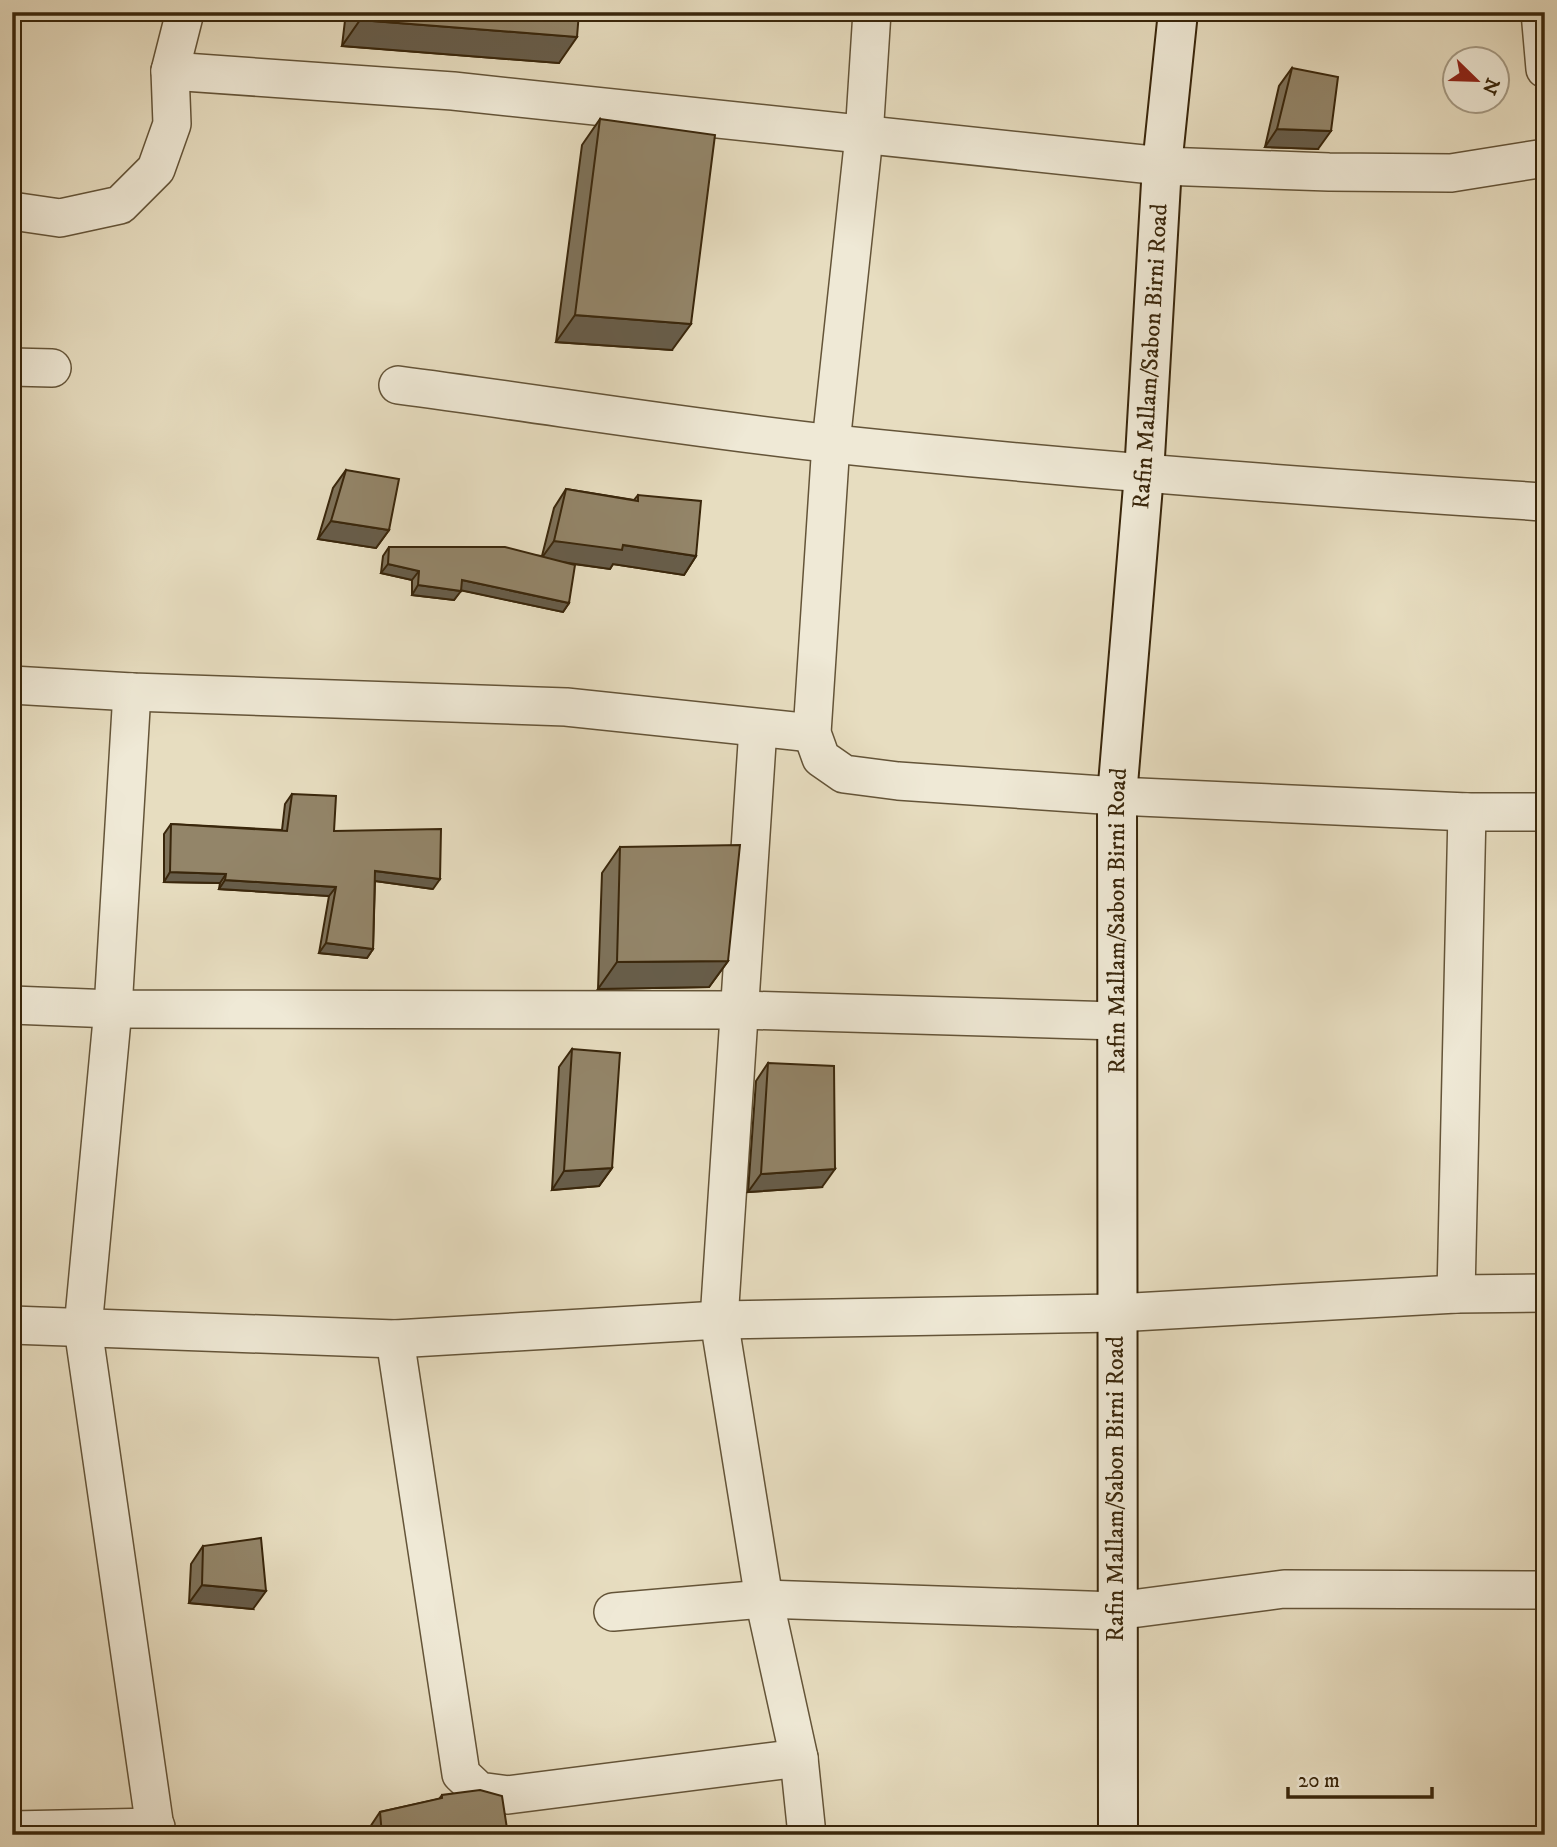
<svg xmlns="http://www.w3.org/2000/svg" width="1557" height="1847" viewBox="0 0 1557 1847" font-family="'IM FELL DW Pica',serif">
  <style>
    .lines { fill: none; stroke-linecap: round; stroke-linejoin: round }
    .street-casing { stroke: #645438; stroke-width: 40 }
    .secondary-casing { stroke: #39260b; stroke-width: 42 }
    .street { stroke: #efe9d6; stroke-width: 37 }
    .secondary { stroke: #efe9d6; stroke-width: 38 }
    .wall { fill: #7e725a; stroke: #39260b; stroke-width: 2 }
    .shaded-wall { fill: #675d4a; stroke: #39260b; stroke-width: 2 }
    .building { fill: #938569; stroke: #39260b; stroke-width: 2 }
    .labels { text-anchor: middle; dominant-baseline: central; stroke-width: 6; stroke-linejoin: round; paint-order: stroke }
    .street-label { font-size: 24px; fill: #39260b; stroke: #efe9d6 }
  </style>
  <rect width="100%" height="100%" fill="#e7ddc0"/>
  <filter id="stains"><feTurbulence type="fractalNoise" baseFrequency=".00286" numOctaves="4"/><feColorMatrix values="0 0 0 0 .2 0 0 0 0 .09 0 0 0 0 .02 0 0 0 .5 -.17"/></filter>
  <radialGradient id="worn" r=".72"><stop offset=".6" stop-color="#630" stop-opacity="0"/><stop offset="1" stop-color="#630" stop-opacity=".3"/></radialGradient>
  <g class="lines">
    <defs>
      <g id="street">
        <path d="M 872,12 L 864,136 L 831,443 L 812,733 L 821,758 L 844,774 L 898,781 L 1117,796 L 1467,812 L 1545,812"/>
        <path d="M 1540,12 L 1545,69"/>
        <path d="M 170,71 L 453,91 L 1162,166 L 1329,172 L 1451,173 L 1545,158"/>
        <path d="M 12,211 L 60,218 L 120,205 L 156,169 L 172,124 L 170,71 L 185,12"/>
        <path d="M 12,367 L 52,368"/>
        <path d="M 398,385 C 543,404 688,428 834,444 C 1071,469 1307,487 1545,502"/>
        <path d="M 12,685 L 132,692 L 566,707 L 812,733"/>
        <path d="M 132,692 L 113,1009 L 83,1328 L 156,1835"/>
        <path d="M 758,728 L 719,1320 L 764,1599 L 799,1758 L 807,1835"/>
        <path d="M 12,1005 L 113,1009 L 741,1010 L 1117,1021"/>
        <path d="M 1456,1294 L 1467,812"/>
        <path d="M 12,1325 L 395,1339 L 719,1320 L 1116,1313 L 1456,1294 L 1545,1293"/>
        <path d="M 395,1339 L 461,1774 L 479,1791 L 508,1795 L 799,1758"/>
        <path d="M 613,1612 L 764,1599 L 1116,1611 L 1284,1589 L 1545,1590"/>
        <path d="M 12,1830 L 156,1827"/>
      </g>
      <g id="secondary">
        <path id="s1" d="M 1118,1835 L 1117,796 L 1144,474 L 1162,166 L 1178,12"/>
      </g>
    </defs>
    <!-- street casing -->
    <use href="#street" class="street-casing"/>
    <!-- secondary casing -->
    <use href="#secondary" class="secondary-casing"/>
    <!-- street -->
    <use href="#street" class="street"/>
    <!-- secondary -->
    <use href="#secondary" class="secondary"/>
  </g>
  <!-- wall -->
  <g class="wall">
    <path d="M 346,12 L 579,12 L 559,63 L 342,46 Z"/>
    <path d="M 1292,68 L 1318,149 L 1265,147 L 1279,86 Z"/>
    <path d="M 600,119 L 672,350 L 556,342 L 582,145 Z"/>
    <path d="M 346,470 L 389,530 L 376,548 L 318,539 L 333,488 Z"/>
    <path d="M 566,489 L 634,500 L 638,495 L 696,556 L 684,575 L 613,564 L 610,569 L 566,563 L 569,603 L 563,612 L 461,590 L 454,600 L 412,595 L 412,580 L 381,573 L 383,556 L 389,547 L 542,556 L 554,508 Z"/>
    <path d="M 292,794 L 334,831 L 433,889 L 375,881 L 373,949 L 367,958 L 319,953 L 329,896 L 219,889 L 220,883 L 164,882 L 164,834 L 171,824 L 282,830 L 285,804 Z"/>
    <path d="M 620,847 L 728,961 L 709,987 L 598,989 L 602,873 Z"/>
    <path d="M 572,1049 L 612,1168 L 599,1186 L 552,1190 L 559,1067 Z"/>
    <path d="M 768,1063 L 822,1187 L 748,1192 L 756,1081 Z"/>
    <path d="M 203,1546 L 253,1609 L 189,1603 L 191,1564 Z"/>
    <path d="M 442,1795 L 508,1835 L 368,1835 L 368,1830 L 380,1812 L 439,1799 Z"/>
  </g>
  <!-- shaded-wall -->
  <g class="shaded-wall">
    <path d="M 964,12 L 1115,12 L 1110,20 L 1000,17 Z"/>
    <path d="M 360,20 L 577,37 L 559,63 L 342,46 Z"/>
    <path d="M 1277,129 L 1331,131 L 1318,149 L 1265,147 Z"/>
    <path d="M 575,315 L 691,324 L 672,350 L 556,342 Z"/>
    <path d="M 331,521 L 389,530 L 376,548 L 318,539 Z"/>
    <path d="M 554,541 L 623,545 L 696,556 L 684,575 L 613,564 L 610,569 L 541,559 Z"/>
    <path d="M 388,564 L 419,571 L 412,580 L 381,573 Z"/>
    <path d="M 462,580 L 569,603 L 563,612 L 455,589 Z"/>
    <path d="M 418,585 L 461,591 L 454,600 L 412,595 Z"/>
    <path d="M 375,871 L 440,879 L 433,889 L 368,880 Z"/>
    <path d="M 170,872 L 226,874 L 220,883 L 164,882 Z"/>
    <path d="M 225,880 L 336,887 L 329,896 L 219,889 Z"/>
    <path d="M 326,943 L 373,949 L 367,958 L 319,953 Z"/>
    <path d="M 728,961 L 709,987 L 598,989 L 617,962 Z"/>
    <path d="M 612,1168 L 599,1186 L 552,1190 L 564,1171 Z"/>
    <path d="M 835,1169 L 822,1187 L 748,1192 L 761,1174 Z"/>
    <path d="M 202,1585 L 266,1591 L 253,1609 L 189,1603 Z"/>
  </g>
  <!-- building -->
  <g class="building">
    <path d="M 361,12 L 579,12 L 577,37 L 360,20 Z"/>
    <path d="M 1292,68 L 1338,77 L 1331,131 L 1277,129 Z"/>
    <path d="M 600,119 L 715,135 L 691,324 L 575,315 Z"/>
    <path d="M 346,470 L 399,479 L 389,530 L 331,521 Z"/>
    <path d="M 566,489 L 638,501 L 638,495 L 701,501 L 696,556 L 623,545 L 622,550 L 554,541 Z"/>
    <path d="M 389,547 L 505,547 L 575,565 L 569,603 L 462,580 L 461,591 L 418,585 L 419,571 L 388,564 Z"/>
    <path d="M 292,794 L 336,796 L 334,831 L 441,829 L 440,879 L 375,871 L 373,949 L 326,943 L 336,887 L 225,880 L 226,874 L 170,872 L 171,824 L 287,831 Z"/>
    <path d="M 740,845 L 728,961 L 617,962 L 620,847 Z"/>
    <path d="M 572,1049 L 620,1053 L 612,1168 L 564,1171 Z"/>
    <path d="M 768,1063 L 834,1066 L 835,1169 L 761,1174 Z"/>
    <path d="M 261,1538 L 266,1591 L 202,1585 L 203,1546 Z"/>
    <path d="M 480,1790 L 502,1796 L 508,1835 L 382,1835 L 380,1812 L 442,1798 L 442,1795 Z"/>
    <path d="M 671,1832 L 672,1835 L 596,1835 Z"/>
  </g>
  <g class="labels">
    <!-- street labels -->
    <g class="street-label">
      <text stroke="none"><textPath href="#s1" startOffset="1480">Rafin Mallam/Sabon Birni Road</textPath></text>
      <text stroke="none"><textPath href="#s1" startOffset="914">Rafin Mallam/Sabon Birni Road</textPath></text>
      <text transform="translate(1116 1489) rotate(-90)">Rafin Mallam/Sabon Birni Road</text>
    </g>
  </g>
  <!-- margin -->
  <rect width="1557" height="1847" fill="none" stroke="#e7ddc0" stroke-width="42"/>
  <rect x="14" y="14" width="1529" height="1819" fill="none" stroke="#39260b" stroke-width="3.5"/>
  <rect x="21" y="21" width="1515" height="1805" fill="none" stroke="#39260b" stroke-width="2"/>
  <!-- north arrow -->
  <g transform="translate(1476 80) rotate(113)"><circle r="33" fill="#efe9d6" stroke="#a69b85" stroke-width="2"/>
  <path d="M0-5L12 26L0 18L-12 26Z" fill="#8f2418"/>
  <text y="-10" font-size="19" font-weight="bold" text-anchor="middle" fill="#39260b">N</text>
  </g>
  <!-- scale -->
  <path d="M1288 1787v10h144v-10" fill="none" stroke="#39260b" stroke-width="3.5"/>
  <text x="1298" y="1787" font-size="21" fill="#39260b" stroke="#efe9d6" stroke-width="5" paint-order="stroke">20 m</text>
  <rect width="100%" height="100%" filter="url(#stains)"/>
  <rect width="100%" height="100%" fill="url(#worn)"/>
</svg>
